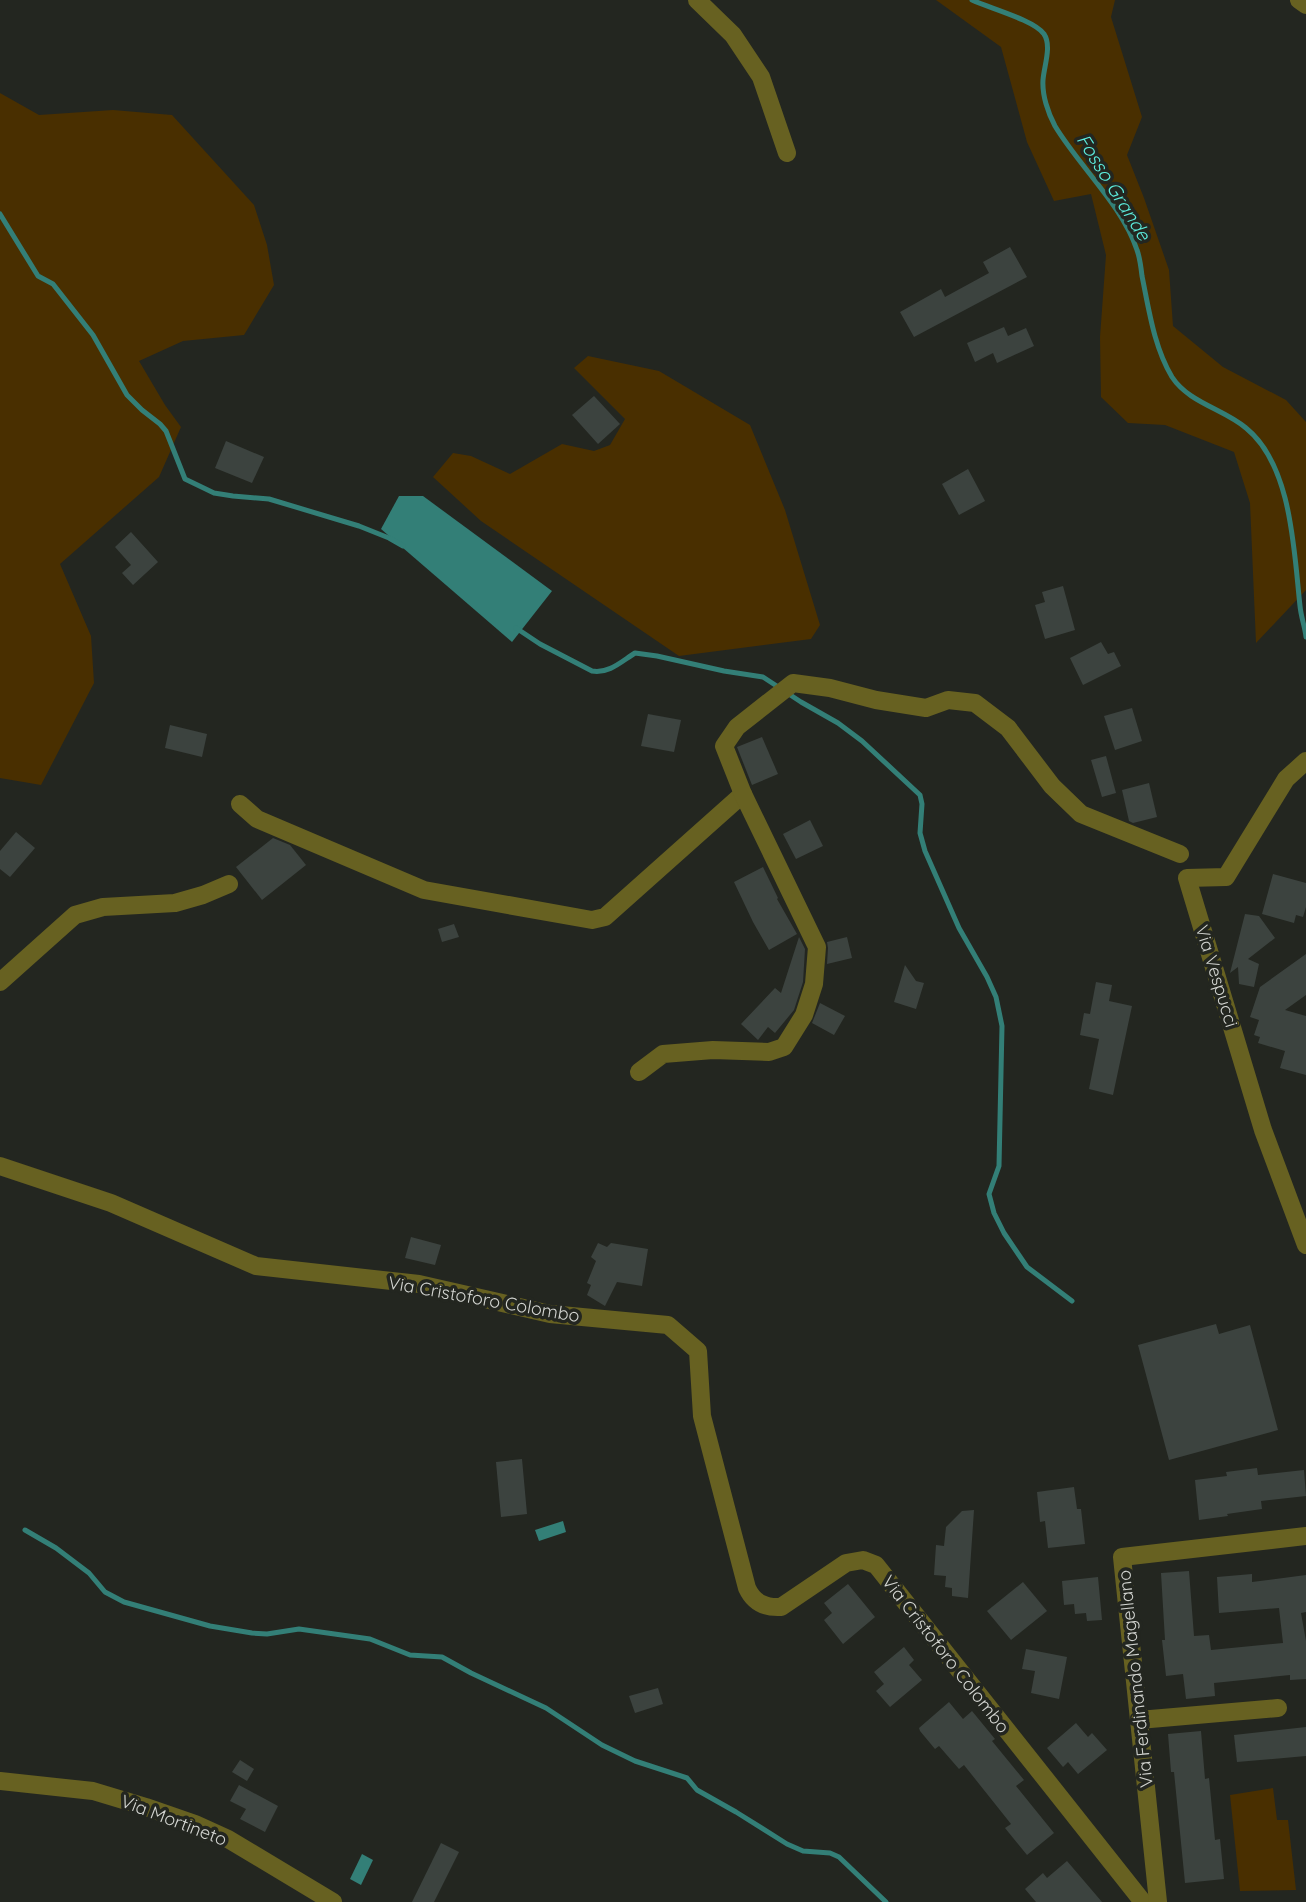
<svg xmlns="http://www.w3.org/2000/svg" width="1306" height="1902" viewBox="0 0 1306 1902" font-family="Quicksand,sans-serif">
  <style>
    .green { fill: #492f00 }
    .water { fill: #337f77 }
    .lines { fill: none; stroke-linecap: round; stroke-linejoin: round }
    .stream { stroke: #337f77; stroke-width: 5 }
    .building { fill: #3c433f }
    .minor { stroke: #676121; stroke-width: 18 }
    .labels { text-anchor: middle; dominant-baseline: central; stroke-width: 7; stroke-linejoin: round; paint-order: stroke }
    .street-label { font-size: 18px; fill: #d3d5d1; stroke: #232620 }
    .water-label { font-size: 19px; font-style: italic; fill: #5cecdd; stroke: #232620 }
  </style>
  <rect width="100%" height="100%" fill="#232620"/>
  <!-- green -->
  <g class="green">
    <path d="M 936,0 L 1115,0 L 1111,17 L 1142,117 L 1127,155 L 1144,198 L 1169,270 L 1173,326 L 1223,367 L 1286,400 L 1306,422 L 1306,590 L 1256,643 L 1250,503 L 1234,452 L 1165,425 L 1128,423 L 1101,397 L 1100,337 L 1106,255 L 1091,194 L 1054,201 L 1027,142 L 1001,47 Z"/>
    <path d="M 0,93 L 39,115 L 113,110 L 172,115 L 254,205 L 267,245 L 274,285 L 244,335 L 183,341 L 139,361 L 165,405 L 181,427 L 159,477 L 60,564 L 91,636 L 94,683 L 41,785 L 0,778 Z"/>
    <path d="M 588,356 L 659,371 L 750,425 L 785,510 L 820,625 L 811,639 L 679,656 L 481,521 L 433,477 L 453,453 L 471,456 L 510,474 L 562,444 L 594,451 L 610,445 L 625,419 L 574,368 Z"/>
    <path d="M 1273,1788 L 1277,1820 L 1288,1820 L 1296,1890 L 1240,1891 L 1230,1795 Z"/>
  </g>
  <!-- water -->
  <g class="water">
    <path d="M 399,496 L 423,496 L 552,591 L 512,642 L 381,529 Z"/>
    <path d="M 563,1521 L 566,1532 L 539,1541 L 535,1530 Z"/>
    <path d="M 362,1854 L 373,1860 L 361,1885 L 350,1879 Z"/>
  </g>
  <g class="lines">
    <!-- stream -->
    <g class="stream">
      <path d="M 972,0 C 989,8 1034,20 1044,34 C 1052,46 1044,66 1043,80 C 1042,95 1048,113 1055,126 C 1079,166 1122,205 1137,250 C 1140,258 1141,267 1142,276 C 1149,310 1154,347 1172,377 C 1189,403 1224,409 1246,428 C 1292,465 1294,552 1300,606 C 1301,617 1305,627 1306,637"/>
      <path d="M 0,214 L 38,276 L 53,284 L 93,335 L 127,395 L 142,410 L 160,424 L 166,431 L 185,479 L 214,493 L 233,496 L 269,499 L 359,526 L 389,538 L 403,546"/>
      <path d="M 516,628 L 540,644 L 592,671 C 609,674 622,661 635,653 L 657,656 L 724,671 L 763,677 L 801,702 L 838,723 L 862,741 L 920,795 L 922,804 L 920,833 L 925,851 L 959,928 L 987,977 L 996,997 L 1002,1026 L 999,1166 L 989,1194 L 994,1213 L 1004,1233 L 1027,1267 L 1072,1301"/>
      <path d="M 25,1530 L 56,1548 L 89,1573 L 105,1592 L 124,1602 L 210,1626 L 252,1633 L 267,1634 L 299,1629 L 370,1639 L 410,1655 L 442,1657 L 471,1673 L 546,1708 L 602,1745 L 635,1761 L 687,1778 L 697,1790 L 736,1812 L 787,1844 L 803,1851 L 830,1853 L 839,1857 L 886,1902"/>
    </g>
  </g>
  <!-- building -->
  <g class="building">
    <path d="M 1010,247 L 1027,277 L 914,337 L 900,312 L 941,289 L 945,297 L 989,273 L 983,262 Z"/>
    <path d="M 1004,327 L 1008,336 L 1026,328 L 1034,346 L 997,363 L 993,353 L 975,362 L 967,343 Z"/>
    <path d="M 594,396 L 620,424 L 598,444 L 572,415 Z"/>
    <path d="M 226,441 L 264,457 L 252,483 L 215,468 Z"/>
    <path d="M 968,469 L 985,501 L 959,515 L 942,484 Z"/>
    <path d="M 131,532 L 158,562 L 133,585 L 122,573 L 131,565 L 115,547 Z"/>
    <path d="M 1063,586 L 1075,630 L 1045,639 L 1035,605 L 1045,602 L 1042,592 Z"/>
    <path d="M 1101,642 L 1108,654 L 1114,652 L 1121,666 L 1083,685 L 1070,658 Z"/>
    <path d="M 1132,708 L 1142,741 L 1115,750 L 1104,716 Z"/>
    <path d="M 648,714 L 681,720 L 674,752 L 641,746 Z"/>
    <path d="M 170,725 L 207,734 L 202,757 L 165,748 Z"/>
    <path d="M 762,737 L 778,774 L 752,785 L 737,747 Z"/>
    <path d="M 1106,756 L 1116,793 L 1102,797 L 1091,760 Z"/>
    <path d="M 1149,783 L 1157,817 L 1133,823 L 1129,821 L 1122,790 Z"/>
    <path d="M 810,820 L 823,846 L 796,859 L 783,834 Z"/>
    <path d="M 16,832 L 35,848 L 10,877 L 0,869 L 0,851 Z"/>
    <path d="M 273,838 L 290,845 L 306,865 L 262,900 L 236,867 Z"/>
    <path d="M 763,867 L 778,898 L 777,899 L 797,934 L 769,950 L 753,922 L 734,882 Z"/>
    <path d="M 1273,874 L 1306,883 L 1306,907 L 1303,917 L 1296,915 L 1294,923 L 1262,914 Z"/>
    <path d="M 1245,914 L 1259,916 L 1275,938 L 1248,959 L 1259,964 L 1254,987 L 1239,984 L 1238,967 L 1230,973 Z"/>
    <path d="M 454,924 L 459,937 L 442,942 L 438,929 Z"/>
    <path d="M 799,937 L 805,949 L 803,982 L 794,1010 L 775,1033 L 768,1027 L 758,1040 L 741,1024 L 775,988 L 781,993 Z"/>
    <path d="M 847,937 L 852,958 L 827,964 L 828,948 L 827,942 Z"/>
    <path d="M 1306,954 L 1306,995 L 1285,1010 L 1306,1016 L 1306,1075 L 1280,1068 L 1285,1051 L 1258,1043 L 1260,1037 L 1254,1035 L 1259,1020 L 1250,1017 L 1260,987 Z"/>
    <path d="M 905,965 L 916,981 L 924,983 L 916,1009 L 894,1002 Z"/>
    <path d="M 1096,982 L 1112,985 L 1109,1001 L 1132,1006 L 1113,1095 L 1089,1089 L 1099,1039 L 1080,1035 L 1084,1013 L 1090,1014 Z"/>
    <path d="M 820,1003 L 845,1016 L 834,1035 L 812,1023 Z"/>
    <path d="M 411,1237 L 441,1245 L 435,1265 L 405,1258 Z"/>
    <path d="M 598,1243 L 607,1247 L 611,1243 L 648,1249 L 642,1286 L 617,1282 L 605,1306 L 587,1295 L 591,1285 L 587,1283 L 596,1261 L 591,1257 Z"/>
    <path d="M 1216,1324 L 1219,1334 L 1250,1325 L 1278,1430 L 1169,1460 L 1138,1345 Z"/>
    <path d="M 522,1459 L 527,1514 L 501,1517 L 496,1462 Z"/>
    <path d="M 1257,1468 L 1258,1475 L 1304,1470 L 1306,1496 L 1261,1501 L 1262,1509 L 1227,1514 L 1228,1516 L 1199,1520 L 1195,1480 L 1227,1476 L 1226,1472 Z"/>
    <path d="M 1074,1487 L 1077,1509 L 1081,1509 L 1085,1544 L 1048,1548 L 1045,1521 L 1040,1522 L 1037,1492 Z"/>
    <path d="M 974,1510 L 968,1598 L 952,1596 L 952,1588 L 945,1587 L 946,1576 L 934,1575 L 936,1545 L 944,1546 L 946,1527 L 962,1511 Z"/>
    <path d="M 1189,1571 L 1194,1636 L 1209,1635 L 1211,1650 L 1283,1643 L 1279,1608 L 1219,1613 L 1217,1577 L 1252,1574 L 1252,1582 L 1306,1575 L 1306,1612 L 1301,1613 L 1306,1641 L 1306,1679 L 1290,1680 L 1290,1675 L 1214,1683 L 1215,1696 L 1186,1699 L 1183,1674 L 1166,1676 L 1162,1640 L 1165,1640 L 1161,1573 Z"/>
    <path d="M 1098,1577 L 1102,1620 L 1087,1621 L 1086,1613 L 1075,1614 L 1074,1604 L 1064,1605 L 1062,1581 Z"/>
    <path d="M 1023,1582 L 1047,1611 L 1011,1640 L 987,1611 Z"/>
    <path d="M 848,1584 L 875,1617 L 843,1644 L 824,1620 L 832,1613 L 824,1603 Z"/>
    <path d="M 904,1647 L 914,1660 L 909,1665 L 922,1680 L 890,1707 L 876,1691 L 884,1684 L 874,1672 Z"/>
    <path d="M 1026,1649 L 1067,1657 L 1059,1699 L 1031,1693 L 1035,1671 L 1022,1669 Z"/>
    <path d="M 658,1688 L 663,1704 L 635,1713 L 629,1696 Z"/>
    <path d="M 949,1702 L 963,1719 L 972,1711 L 995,1739 L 992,1741 L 1024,1780 L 1016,1786 L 1054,1833 L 1027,1855 L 1005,1828 L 1011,1824 L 964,1765 L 959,1769 L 939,1746 L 935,1749 L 920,1731 L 919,1728 Z"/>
    <path d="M 1076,1723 L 1088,1737 L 1092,1733 L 1107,1750 L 1078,1774 L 1068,1762 L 1063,1767 L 1047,1748 Z"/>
    <path d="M 1306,1727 L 1306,1756 L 1237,1762 L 1234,1735 Z"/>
    <path d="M 1201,1731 L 1205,1779 L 1209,1778 L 1215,1840 L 1220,1839 L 1224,1879 L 1185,1883 L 1174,1772 L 1171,1772 L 1168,1734 Z"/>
    <path d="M 240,1760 L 254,1769 L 247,1781 L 232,1772 Z"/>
    <path d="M 239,1785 L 278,1806 L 265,1832 L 240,1819 L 246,1809 L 230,1801 Z"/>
    <path d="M 441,1843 L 459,1852 L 434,1902 L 412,1902 Z"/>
    <path d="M 1067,1861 L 1102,1902 L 1036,1902 L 1025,1889 L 1043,1873 L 1047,1878 Z"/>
  </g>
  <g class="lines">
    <!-- minor -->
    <g class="minor">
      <path d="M 697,0 L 733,35 L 761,77 L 787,153"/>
      <path d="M 1299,0 L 1306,5"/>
      <path d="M 1306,761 L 1286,779 L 1226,877 L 1187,878 L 1263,1130 L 1306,1245"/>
      <path d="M 240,804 L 257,819 L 424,890 L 592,920 L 605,917 L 743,794"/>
      <path d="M 0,982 L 75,915 L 103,907 L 175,903 L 203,895 L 229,884"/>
      <path d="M 639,1072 L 663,1054 L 713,1050 L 769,1052 L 784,1047 L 804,1015 L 814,984 L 817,947 L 743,794 L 724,746 L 737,727 L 793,683 L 830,688 L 876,700 L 926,708 L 948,700 L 975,703 L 1008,728 L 1052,786 L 1081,814 L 1180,854"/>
      <path d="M 0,1166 L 111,1203 L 256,1266 L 419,1284 L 550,1314 L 668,1325 L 698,1351 L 702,1416 L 747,1588 C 754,1603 765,1608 781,1607 L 846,1563 L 863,1560 L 876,1565 L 1143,1902"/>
      <path d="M 1139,1720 L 1278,1708"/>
      <path d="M 0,1781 L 93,1791 L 146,1807 L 195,1824 L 228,1839 L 333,1902"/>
      <path d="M 1158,1902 L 1122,1557 L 1306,1536"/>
    </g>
  </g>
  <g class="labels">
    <!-- street labels -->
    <g class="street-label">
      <text transform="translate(1217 976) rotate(73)">Via Vespucci</text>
      <text transform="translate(484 1299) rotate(10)">Via Cristoforo Colombo</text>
      <text transform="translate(946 1654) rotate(52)">Via Cristoforo Colombo</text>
      <text transform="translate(1135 1679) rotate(-96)">Via Ferdinando Magellano</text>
      <text transform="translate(174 1820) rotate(21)">Via Mortineto</text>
    </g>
    <!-- water labels -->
    <g class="water-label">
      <text transform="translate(1114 187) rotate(58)">Fosso Grande</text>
    </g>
  </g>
</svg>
